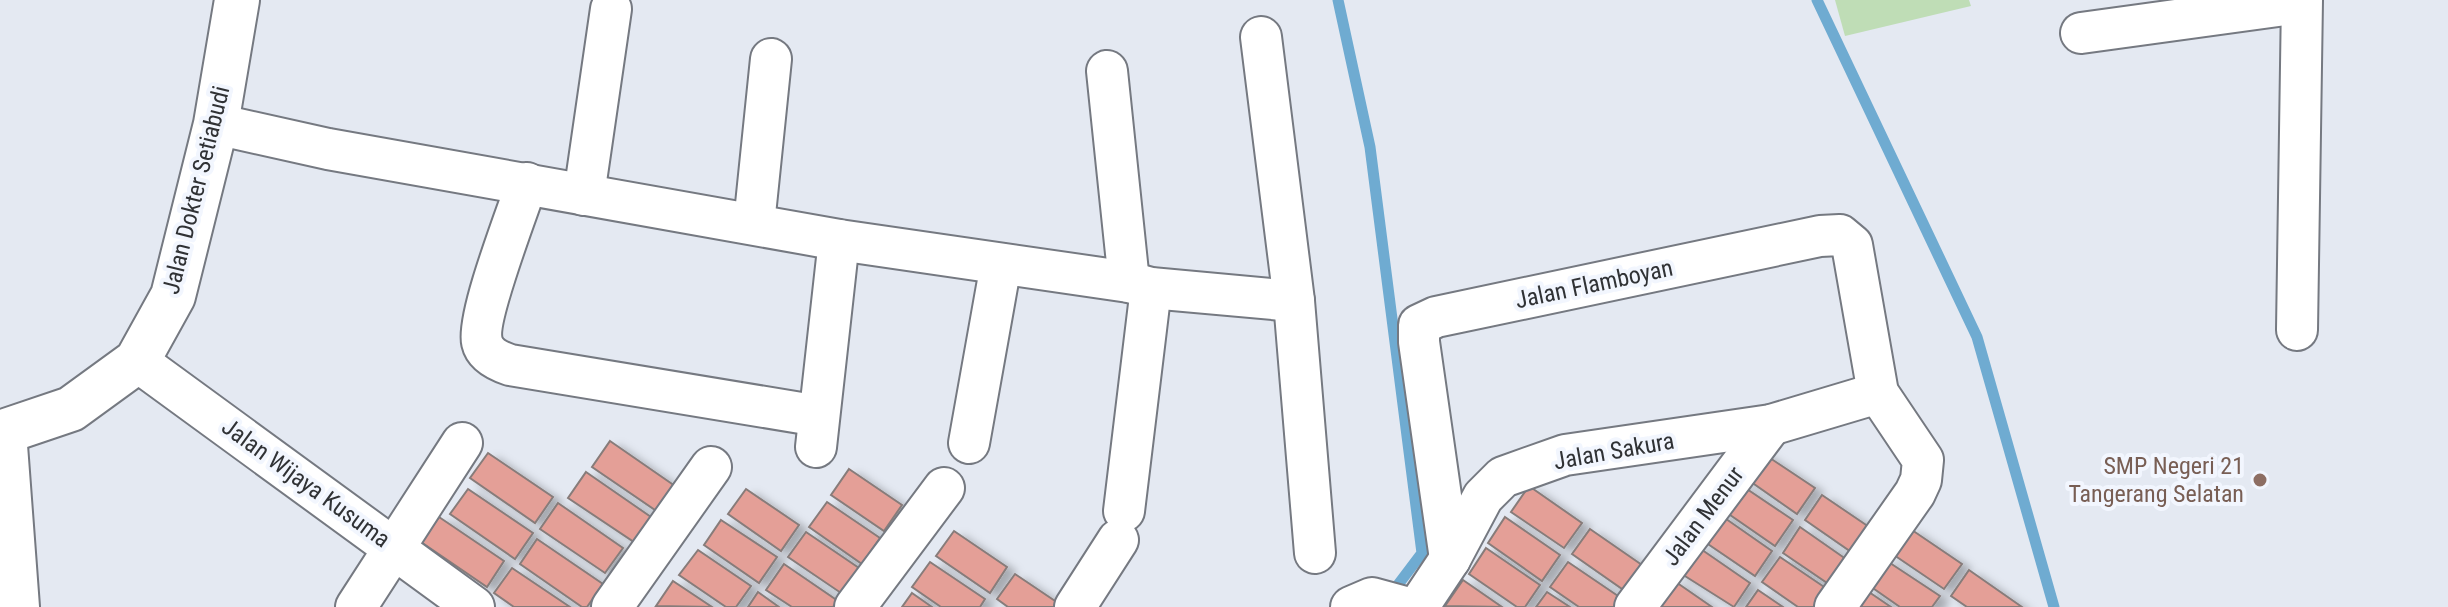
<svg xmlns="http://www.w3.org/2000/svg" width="2448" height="607" viewBox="0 0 2448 607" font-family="'Roboto Condensed',sans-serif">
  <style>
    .green { fill: #bfddb6 }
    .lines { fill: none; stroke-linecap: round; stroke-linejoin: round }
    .stream { stroke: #6fabd1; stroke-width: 11 }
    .building { fill: #e49f97; stroke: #877c7a; stroke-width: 2; filter: url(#shadow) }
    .street-casing { stroke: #757981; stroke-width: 44 }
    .secondary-casing { stroke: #757981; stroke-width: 48 }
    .street { stroke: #fff; stroke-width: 40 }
    .secondary { stroke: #fff; stroke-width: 44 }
    .education-dot { fill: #8d6e63; stroke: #f2f6fe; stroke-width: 3 }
    .labels { text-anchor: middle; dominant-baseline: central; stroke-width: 8; stroke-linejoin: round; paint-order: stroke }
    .street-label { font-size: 24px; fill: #303235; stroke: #f2f6fe }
    .education-label { font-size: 24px; fill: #785e54; stroke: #f2f6fe; text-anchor: end }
  </style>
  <defs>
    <filter id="shadow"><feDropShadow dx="9" dy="5" stdDeviation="4" flood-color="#0004"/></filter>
  </defs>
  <rect width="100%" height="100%" fill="#e4e9f2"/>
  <!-- green -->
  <path class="green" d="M 1835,0 L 1969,0 L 1971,6 L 1845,36 Z"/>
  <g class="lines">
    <!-- stream -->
    <g class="stream">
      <path d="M 1338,0 L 1370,147 L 1422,553 L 1391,594"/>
      <path d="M 1817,0 L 1977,337 L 2054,607"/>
    </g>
  </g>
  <!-- building -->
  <g class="building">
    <path d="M 610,441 L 675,486 L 658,512 L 592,467 Z"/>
    <path d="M 1761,452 L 1815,488 L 1797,514 L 1744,477 Z"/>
    <path d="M 488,453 L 553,497 L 535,523 L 470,478 Z"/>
    <path d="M 849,469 L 902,505 L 884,531 L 831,495 Z"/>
    <path d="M 586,472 L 651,517 L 634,542 L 568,498 Z"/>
    <path d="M 1738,483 L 1793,520 L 1775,546 L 1720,508 Z"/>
    <path d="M 1529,486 L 1582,523 L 1564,548 L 1511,512 Z"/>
    <path d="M 468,489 L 533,533 L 515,559 L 450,514 Z"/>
    <path d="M 746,489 L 799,525 L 781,551 L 728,514 Z"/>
    <path d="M 1822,495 L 1875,531 L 1857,556 L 1805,520 Z"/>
    <path d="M 827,502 L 880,538 L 862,564 L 809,527 Z"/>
    <path d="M 558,503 L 623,548 L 605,573 L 540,529 Z"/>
    <path d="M 1719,514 L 1772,551 L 1755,576 L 1702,540 Z"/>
    <path d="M 439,517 L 504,561 L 487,587 L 421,542 Z"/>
    <path d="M 1505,517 L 1560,555 L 1542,581 L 1488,543 Z"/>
    <path d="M 721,520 L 777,557 L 759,583 L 704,545 Z"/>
    <path d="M 1800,527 L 1853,564 L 1836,589 L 1783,553 Z"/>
    <path d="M 1909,528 L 1962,564 L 1944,589 L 1891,553 Z"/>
    <path d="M 1590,529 L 1642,565 L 1625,591 L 1572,554 Z"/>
    <path d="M 954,531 L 1007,567 L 990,593 L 936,556 Z"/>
    <path d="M 806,532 L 859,568 L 841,593 L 788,557 Z"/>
    <path d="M 537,539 L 603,584 L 587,607 L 582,607 L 520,564 Z"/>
    <path d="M 1695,545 L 1750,583 L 1734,607 L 1677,571 Z"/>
    <path d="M 1486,548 L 1540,585 L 1525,607 L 1517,607 L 1469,574 Z"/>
    <path d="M 698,550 L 751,586 L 736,607 L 726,607 L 679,575 Z"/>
    <path d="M 1780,557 L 1833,593 L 1823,607 L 1798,607 L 1762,582 Z"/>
    <path d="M 1884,559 L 1940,596 L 1932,607 L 1900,607 L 1867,584 Z"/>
    <path d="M 930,562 L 985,599 L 980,607 L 941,607 L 912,587 Z"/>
    <path d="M 1568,562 L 1621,598 L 1615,607 L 1579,607 L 1550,587 Z"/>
    <path d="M 784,564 L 838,601 L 833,607 L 792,607 L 766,590 Z"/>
    <path d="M 512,568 L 570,607 L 514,607 L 494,593 Z"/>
    <path d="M 1969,570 L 2022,607 L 1967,607 L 1951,596 Z"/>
    <path d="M 1015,574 L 1064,607 L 1008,607 L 997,599 Z"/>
    <path d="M 1463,580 L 1502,607 L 1445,606 Z"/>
    <path d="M 1673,580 L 1712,607 L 1657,607 Z"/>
    <path d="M 673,581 L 712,607 L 656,606 Z"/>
    <path d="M 1758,590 L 1783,607 L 1746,607 Z"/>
    <path d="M 1866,590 L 1891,607 L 1854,607 Z"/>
    <path d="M 758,592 L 779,607 L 748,607 Z"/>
    <path d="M 1547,592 L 1570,607 L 1536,607 Z"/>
    <path d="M 912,593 L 932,607 L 902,607 Z"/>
  </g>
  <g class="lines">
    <defs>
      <g id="street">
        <path d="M 2081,33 L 2300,3"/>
        <path d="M 1261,37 L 1294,301 L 1315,553"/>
        <path d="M 1107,71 L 1129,282"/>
        <path d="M 216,124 L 328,149 L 839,240 L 1129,282 L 1151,288 L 1294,301"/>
        <path d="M 527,183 C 517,213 476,318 482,342 C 485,355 498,361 510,365 L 819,416"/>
        <path d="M 584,195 L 611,9"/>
        <path d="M 754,224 L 771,59"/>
        <path d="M 2297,330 L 2302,0"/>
        <path d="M 137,361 L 474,607"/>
        <path d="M 6,432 L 19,607"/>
        <path d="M 969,443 L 1001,264"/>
        <path d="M 816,447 L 839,240"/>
        <path d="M 1124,511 L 1151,288"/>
        <path d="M 1450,559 L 1419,342 L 1419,325 L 1436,317 L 1820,236 L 1840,235 L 1852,245 L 1878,393 L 1923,460 L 1921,480 L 1915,493 L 1835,607"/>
        <path d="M 356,607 L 462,443"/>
        <path d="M 612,607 L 711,467"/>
        <path d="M 855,607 L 944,488"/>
        <path d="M 1075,607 L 1118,540"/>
        <path d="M 1351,607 L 1372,598 L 1405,607"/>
        <path d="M 1418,607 L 1450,559 L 1483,497 L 1503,477 L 1565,455 L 1771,425 L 1878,393"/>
        <path d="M 1635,607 L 1771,425"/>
      </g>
      <path id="secondary" d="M 0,433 L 71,409 L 137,361 L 173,296 L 216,124 L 237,0"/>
    </defs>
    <!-- street casing -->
    <use href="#street" class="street-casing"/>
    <!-- secondary casing -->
    <use href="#secondary" class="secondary-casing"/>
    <!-- street -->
    <use href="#street" class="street"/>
    <!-- secondary -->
    <use href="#secondary" class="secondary"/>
  </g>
  <!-- markers -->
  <circle class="education-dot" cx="2260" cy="480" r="8"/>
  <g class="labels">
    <!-- street labels -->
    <g class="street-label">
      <text transform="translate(196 190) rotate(-76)">Jalan Dokter Setiabudi</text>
      <text transform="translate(1594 284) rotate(-12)">Jalan Flamboyan</text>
      <text transform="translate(1614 451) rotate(-10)">Jalan Sakura</text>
      <text transform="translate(306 483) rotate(36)">Jalan Wijaya Kusuma</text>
      <text transform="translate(1703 516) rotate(-53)">Jalan Menur</text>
    </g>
    <!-- education labels -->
    <g class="education-label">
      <text x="2244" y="466">SMP Negeri 21<tspan x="2244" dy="28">Tangerang Selatan</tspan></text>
    </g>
  </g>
</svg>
